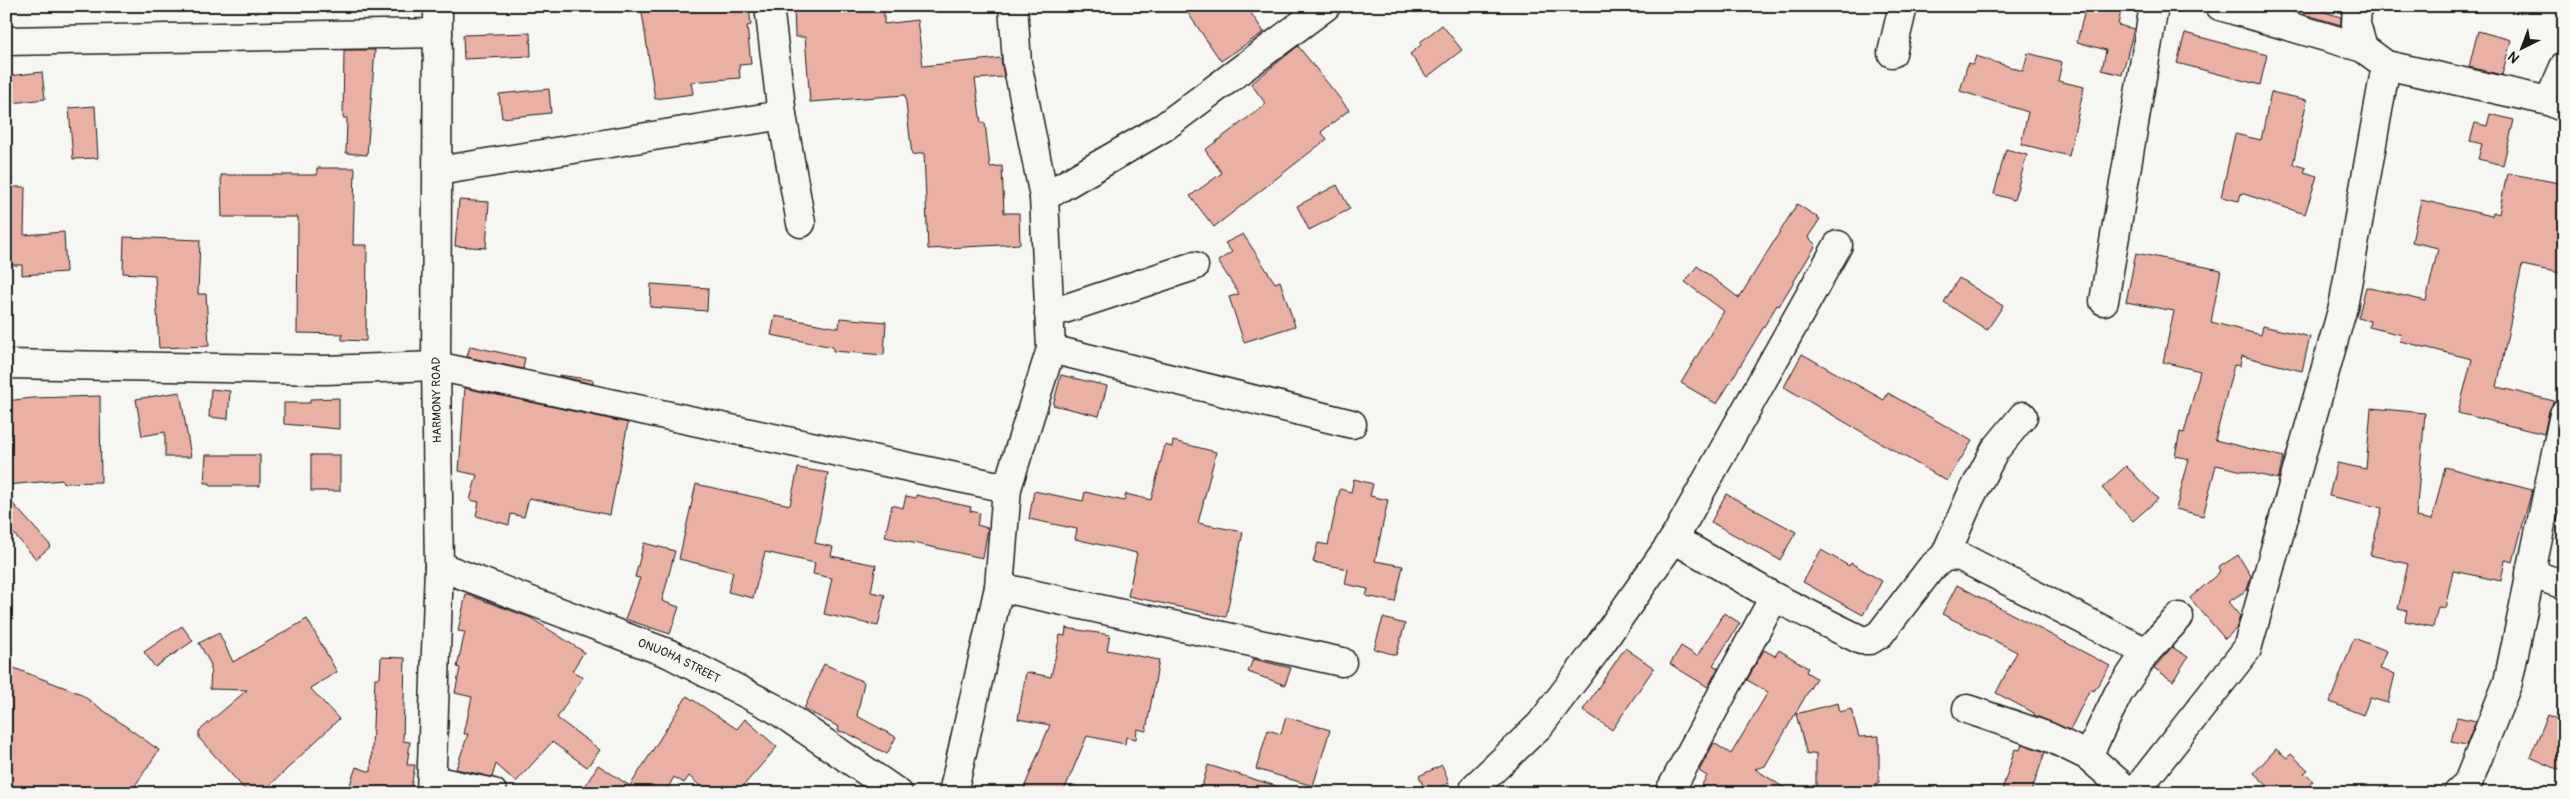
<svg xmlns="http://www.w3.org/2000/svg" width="2570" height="799" viewBox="0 0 2570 799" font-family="Pangolin,sans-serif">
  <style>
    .building { fill: #eab0a3; stroke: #1c1c1c }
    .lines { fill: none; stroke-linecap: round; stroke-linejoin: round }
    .street-casing { stroke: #1c1c1c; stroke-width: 31 }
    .secondary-casing { stroke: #1c1c1c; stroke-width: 31 }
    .street { stroke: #f6f6f2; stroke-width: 28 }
    .secondary { stroke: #f6f6f2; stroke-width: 28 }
    .labels { text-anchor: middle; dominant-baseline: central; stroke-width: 4.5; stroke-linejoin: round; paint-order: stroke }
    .street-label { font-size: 12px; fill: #1c1c1c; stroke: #f6f6f2 }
  </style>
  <rect width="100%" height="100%" fill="#f6f6f2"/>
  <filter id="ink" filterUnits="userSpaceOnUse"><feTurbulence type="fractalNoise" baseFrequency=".02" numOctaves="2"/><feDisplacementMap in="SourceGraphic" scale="10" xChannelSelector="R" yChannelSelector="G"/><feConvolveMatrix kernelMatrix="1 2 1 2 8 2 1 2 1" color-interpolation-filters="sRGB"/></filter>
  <g filter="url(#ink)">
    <!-- building -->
    <g class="building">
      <path d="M 641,6 L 749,6 L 751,25 L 747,26 L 751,64 L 739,65 L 740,78 L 691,82 L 693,94 L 655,99 Z"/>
      <path d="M 794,6 L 884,6 L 884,24 L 917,20 L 923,66 L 1001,58 L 1004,77 L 975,79 L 981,123 L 985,123 L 990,167 L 1002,166 L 1004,213 L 1019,213 L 1020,244 L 928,249 L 924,153 L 912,155 L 905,95 L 810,102 L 805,37 L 795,37 Z"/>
      <path d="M 1183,6 L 1246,6 L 1264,32 L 1221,61 Z"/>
      <path d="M 2086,6 L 2122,6 L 2118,25 L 2134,29 L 2122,75 L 2102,70 L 2106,50 L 2077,42 Z"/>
      <path d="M 2305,6 L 2341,17 L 2341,25 L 2303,14 Z"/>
      <path d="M 1442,25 L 1462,50 L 1427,77 L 1410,54 L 1421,45 L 1419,43 Z"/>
      <path d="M 2478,31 L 2511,40 L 2502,75 L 2469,67 Z"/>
      <path d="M 530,33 L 531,56 L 464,59 L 463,35 Z"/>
      <path d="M 2185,33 L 2267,55 L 2260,85 L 2177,63 Z"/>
      <path d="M 1298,46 L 1349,110 L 1321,132 L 1327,139 L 1214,227 L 1190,196 L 1222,173 L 1205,150 L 1266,104 L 1251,84 Z"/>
      <path d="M 344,50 L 375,50 L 367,155 L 346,153 L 347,118 L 343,118 Z"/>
      <path d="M 2028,53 L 2062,62 L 2058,81 L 2084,87 L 2069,156 L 2021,144 L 2028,112 L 1960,91 L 1968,63 L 1973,65 L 1976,56 L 2023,71 Z"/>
      <path d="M 42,72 L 45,99 L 12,103 L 9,76 Z"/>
      <path d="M 549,89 L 551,113 L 502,118 L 499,94 Z"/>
      <path d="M 2271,92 L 2307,100 L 2293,164 L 2306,168 L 2304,172 L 2317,176 L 2305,214 L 2241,193 L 2239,201 L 2221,197 L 2235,134 L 2261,140 Z"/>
      <path d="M 95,106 L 98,158 L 73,159 L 69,108 Z"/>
      <path d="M 2490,114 L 2514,120 L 2503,165 L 2478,159 L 2482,144 L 2470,141 L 2475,123 L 2487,126 Z"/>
      <path d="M 2006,149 L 2027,155 L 2014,200 L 1994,194 Z"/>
      <path d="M 317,168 L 355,168 L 353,245 L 367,245 L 366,341 L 342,340 L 342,334 L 297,333 L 298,217 L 222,217 L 221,175 L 317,175 Z"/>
      <path d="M 2507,173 L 2564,184 L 2564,252 L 2560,273 L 2522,265 L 2497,387 L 2554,401 L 2549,411 L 2544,434 L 2458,413 L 2472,359 L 2400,341 L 2402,335 L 2369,327 L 2370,321 L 2358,318 L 2366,287 L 2426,301 L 2438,248 L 2412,242 L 2421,200 L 2492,216 L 2493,212 L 2499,214 Z"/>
      <path d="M 1337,185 L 1350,209 L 1309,230 L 1297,206 Z"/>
      <path d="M 6,187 L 25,187 L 24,235 L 64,232 L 66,272 L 22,275 L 22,265 L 6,265 Z"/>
      <path d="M 459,200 L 489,202 L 486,248 L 455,246 Z"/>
      <path d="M 1797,204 L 1820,219 L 1808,237 L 1816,245 L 1779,306 L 1777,305 L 1717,404 L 1681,383 L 1724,311 L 1685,282 L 1697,266 L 1739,298 Z"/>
      <path d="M 1243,234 L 1275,283 L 1280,281 L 1295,326 L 1244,342 L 1229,297 L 1239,294 L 1218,261 L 1232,252 L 1225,243 Z"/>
      <path d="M 124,237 L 200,240 L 198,294 L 206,294 L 209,346 L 159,348 L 155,275 L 123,273 Z"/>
      <path d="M 2136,253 L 2221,270 L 2211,322 L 2261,335 L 2263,326 L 2310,337 L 2302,371 L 2242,356 L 2240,366 L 2234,365 L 2215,440 L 2284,457 L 2278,479 L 2216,465 L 2203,516 L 2176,509 L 2189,459 L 2175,456 L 2180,432 L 2184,433 L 2200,371 L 2163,362 L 2174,311 L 2126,302 Z"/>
      <path d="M 1959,278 L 2003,306 L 1987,330 L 1944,302 Z"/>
      <path d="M 651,284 L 708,288 L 707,311 L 650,307 Z"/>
      <path d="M 775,316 L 839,328 L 840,318 L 886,322 L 884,355 L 833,351 L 833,347 L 771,335 Z"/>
      <path d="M 470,346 L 525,358 L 523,369 L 467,357 Z"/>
      <path d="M 1802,354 L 1884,400 L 1888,393 L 1972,441 L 1947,481 L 1784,387 Z"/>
      <path d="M 559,375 L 593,380 L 593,384 L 559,376 Z"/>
      <path d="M 1061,375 L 1107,386 L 1099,416 L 1053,405 Z"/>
      <path d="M 465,388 L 628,423 L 610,515 L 529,498 L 524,517 L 511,514 L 509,525 L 476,516 L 479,502 L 470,500 L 477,475 L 459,471 Z"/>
      <path d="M 211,389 L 230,391 L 228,419 L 209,417 Z"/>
      <path d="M 180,392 L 191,457 L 165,457 L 165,432 L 142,436 L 136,399 Z"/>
      <path d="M 100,396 L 101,482 L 63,483 L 63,480 L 6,485 L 6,401 L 32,398 Z"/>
      <path d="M 339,398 L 339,429 L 284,424 L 284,403 L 310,403 L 310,399 Z"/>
      <path d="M 2371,408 L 2425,413 L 2416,517 L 2432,520 L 2445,467 L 2532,490 L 2513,562 L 2505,560 L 2501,581 L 2453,571 L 2445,608 L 2438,607 L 2433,627 L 2405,621 L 2407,611 L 2398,609 L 2408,564 L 2370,555 L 2382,508 L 2329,496 L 2337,463 L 2366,469 Z"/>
      <path d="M 1173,441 L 1216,452 L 1198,523 L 1243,532 L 1226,617 L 1128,596 L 1137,553 L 1075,539 L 1077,529 L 1029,519 L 1034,491 L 1083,501 L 1085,492 L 1124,501 L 1126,494 L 1151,500 L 1165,445 L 1172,447 Z"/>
      <path d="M 206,455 L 260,455 L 260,486 L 210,486 L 210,483 L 204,483 Z"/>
      <rect x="311" y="455" width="29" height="36"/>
      <path d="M 2126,466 L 2158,499 L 2133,521 L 2102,488 Z"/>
      <path d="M 798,468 L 828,473 L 815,543 L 833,547 L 831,556 L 876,565 L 871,592 L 885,595 L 878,626 L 824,614 L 832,578 L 813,574 L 815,563 L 765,552 L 753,598 L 728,592 L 733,572 L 679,559 L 696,484 L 790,505 Z"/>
      <path d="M 1354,479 L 1373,484 L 1370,496 L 1388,500 L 1375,561 L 1403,566 L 1395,602 L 1366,596 L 1368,589 L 1345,584 L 1348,569 L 1313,562 L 1318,543 L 1328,545 L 1340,489 L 1351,492 Z"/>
      <path d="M 1726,494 L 1796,532 L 1780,560 L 1711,522 Z"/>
      <path d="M 916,495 L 971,507 L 970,511 L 980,513 L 977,525 L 988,528 L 983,558 L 885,537 L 892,505 L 903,508 L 906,496 L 916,498 Z"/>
      <path d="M 6,496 L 51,546 L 36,559 L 6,525 Z"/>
      <path d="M 644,543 L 675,551 L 662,601 L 679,607 L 670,634 L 625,619 L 640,578 L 635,577 Z"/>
      <path d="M 1821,550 L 1849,566 L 1851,563 L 1882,581 L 1863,615 L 1803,582 Z"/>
      <path d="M 2238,555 L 2251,576 L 2247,590 L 2228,602 L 2240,616 L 2236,629 L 2225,639 L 2190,598 L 2220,572 L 2218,568 Z"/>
      <path d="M 1957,585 L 2110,666 L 2094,691 L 2090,689 L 2070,730 L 2034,715 L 2034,713 L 1996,693 L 2017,652 L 1942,614 Z"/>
      <path d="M 466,594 L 531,618 L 584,652 L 572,671 L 583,677 L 557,718 L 600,750 L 587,767 L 552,742 L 516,782 L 496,764 L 492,777 L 456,769 L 468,734 L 464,734 L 472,697 L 455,693 L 460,668 L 457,667 L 465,632 L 458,631 Z"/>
      <path d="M 1724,613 L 1740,623 L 1713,665 L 1718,668 L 1708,687 L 1670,664 L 1681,646 L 1697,656 Z"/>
      <path d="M 1383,618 L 1405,624 L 1396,655 L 1374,649 Z"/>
      <path d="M 307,619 L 337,672 L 310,688 L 339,719 L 262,793 L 248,793 L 199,738 L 199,731 L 247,690 L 210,689 L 211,665 L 199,643 L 219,633 L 233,662 Z"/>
      <path d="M 182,626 L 193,641 L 155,667 L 144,652 Z"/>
      <path d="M 1066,628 L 1110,635 L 1107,650 L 1159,660 L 1146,731 L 1137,729 L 1136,739 L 1126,737 L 1125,744 L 1087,736 L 1063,793 L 1022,793 L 1050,725 L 1018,719 L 1026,672 L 1051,677 L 1060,635 L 1065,636 Z"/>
      <path d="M 2354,638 L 2387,651 L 2380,669 L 2395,674 L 2388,703 L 2370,698 L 2363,715 L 2330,702 Z"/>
      <path d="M 2172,647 L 2188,657 L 2173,681 L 2154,668 Z"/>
      <path d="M 1625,648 L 1654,668 L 1612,730 L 1583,710 Z"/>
      <path d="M 1764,650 L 1775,656 L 1779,650 L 1808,668 L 1806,672 L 1816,678 L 1765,766 L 1755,769 L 1792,793 L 1697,793 L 1707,776 L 1699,771 L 1714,743 L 1731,754 L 1768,692 L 1747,680 Z"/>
      <path d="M 381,657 L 405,658 L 403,741 L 410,742 L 407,765 L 415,765 L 411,787 L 416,788 L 415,793 L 347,793 L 356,767 L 371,772 L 375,678 L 380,678 Z"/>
      <path d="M 1253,659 L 1291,668 L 1285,685 L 1248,672 Z"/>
      <path d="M 824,664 L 864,682 L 857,716 L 896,737 L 887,754 L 847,733 L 838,731 L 839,727 L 804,709 Z"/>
      <path d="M 6,665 L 79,693 L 159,750 L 130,793 L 22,793 L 6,779 Z"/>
      <path d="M 687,696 L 737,729 L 745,719 L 777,747 L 737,793 L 708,793 L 689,776 L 684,783 L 674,777 L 665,793 L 581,793 L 598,765 L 630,786 Z"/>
      <path d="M 1838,703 L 1840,712 L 1851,709 L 1859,737 L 1879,736 L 1879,783 L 1876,783 L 1876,793 L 1816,793 L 1816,753 L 1807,755 L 1796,714 Z"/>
      <path d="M 2548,715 L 2564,722 L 2564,772 L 2530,757 Z"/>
      <path d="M 1286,717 L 1330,730 L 1313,786 L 1256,769 L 1268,730 L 1281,734 Z"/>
      <path d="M 2457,717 L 2476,721 L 2466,745 L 2451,742 Z"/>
      <path d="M 2022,744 L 2045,752 L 2031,793 L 2001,793 L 2015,749 L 2020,750 Z"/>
      <path d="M 2276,749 L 2287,758 L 2291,754 L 2308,770 L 2304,773 L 2313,781 L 2302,793 L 2275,793 L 2254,773 Z"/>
      <path d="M 1208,765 L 1286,789 L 1286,793 L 1200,793 Z"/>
      <path d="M 1442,765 L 1449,783 L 1426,793 L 1419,776 Z"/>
    </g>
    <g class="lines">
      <defs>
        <g id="street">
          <path d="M 769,6 L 782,115 L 801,223"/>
          <path d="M 2220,6 L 2363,48 L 2386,65 L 2549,101 L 2564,108"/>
          <path d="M 2357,6 L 2356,24 L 2363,48"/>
          <path d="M 6,41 L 438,33"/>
          <path d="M 1892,53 L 1903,6"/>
          <path d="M 2549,101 L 2564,67"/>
          <path d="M 438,171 L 782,115"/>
          <path d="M 1044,197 L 1164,127 L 1326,6"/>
          <path d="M 1838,245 L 1674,539 L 1774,597 L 1861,640 L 1870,640 L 1880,634 L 1931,568 L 1945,556 L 1961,557 L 2146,652"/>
          <path d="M 2104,301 L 2154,6"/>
          <path d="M 1049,314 L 1194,266"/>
          <path d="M 1051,349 L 1352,424"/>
          <path d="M 6,364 L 325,370 L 436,366 L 1007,488"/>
          <path d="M 1945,556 L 1970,498 L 1995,450 L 2023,416"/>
          <path id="s1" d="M 439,566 L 670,654 L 774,708 L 898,793"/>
          <path d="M 2530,573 L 2564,585"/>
          <path d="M 999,587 L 1342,662"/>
          <path d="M 1967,709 L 2049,737 L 2088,756 L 2130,793"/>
          <path d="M 2088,756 L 2118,694 L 2146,652 L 2179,617"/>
          <path d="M 432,780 L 493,793"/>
          <path d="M 953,793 L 999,587 L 1007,488 L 1051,349 L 1044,197 L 1017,63 L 1013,6"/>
          <path d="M 1476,793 L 1475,787 L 1540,725 L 1595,652 L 1674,539"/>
          <path d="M 1669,793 L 1774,597"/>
          <path d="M 2134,793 L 2247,649 L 2343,307 L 2386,65"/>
          <path d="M 2458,793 L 2467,785 L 2508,682 L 2564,414"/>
        </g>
        <path id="secondary" d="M 431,793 L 439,566 L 436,366 L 438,6"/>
      </defs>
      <!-- street casing -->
      <use href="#street" class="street-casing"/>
      <!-- secondary casing -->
      <use href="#secondary" class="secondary-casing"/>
      <!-- street -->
      <use href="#street" class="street"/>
      <!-- secondary -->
      <use href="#secondary" class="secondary"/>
    </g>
  </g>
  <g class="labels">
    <!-- street labels -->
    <g class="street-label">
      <text transform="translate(437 400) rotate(-91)">HARMONY ROAD</text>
      <text stroke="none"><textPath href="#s1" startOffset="258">ONUOHA STREET</textPath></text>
    </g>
  </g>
  <!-- margin -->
  <rect width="2570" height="799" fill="none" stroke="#f6f6f2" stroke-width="25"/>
  <rect x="12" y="12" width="2545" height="774" fill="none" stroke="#1c1c1c" stroke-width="2" filter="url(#ink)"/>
  <!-- north arrow -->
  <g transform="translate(2522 48) rotate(222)" stroke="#f6f6f2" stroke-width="4" paint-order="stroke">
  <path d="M0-4L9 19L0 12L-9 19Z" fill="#1c1c1c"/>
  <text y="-8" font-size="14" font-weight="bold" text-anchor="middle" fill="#1c1c1c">N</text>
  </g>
</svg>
